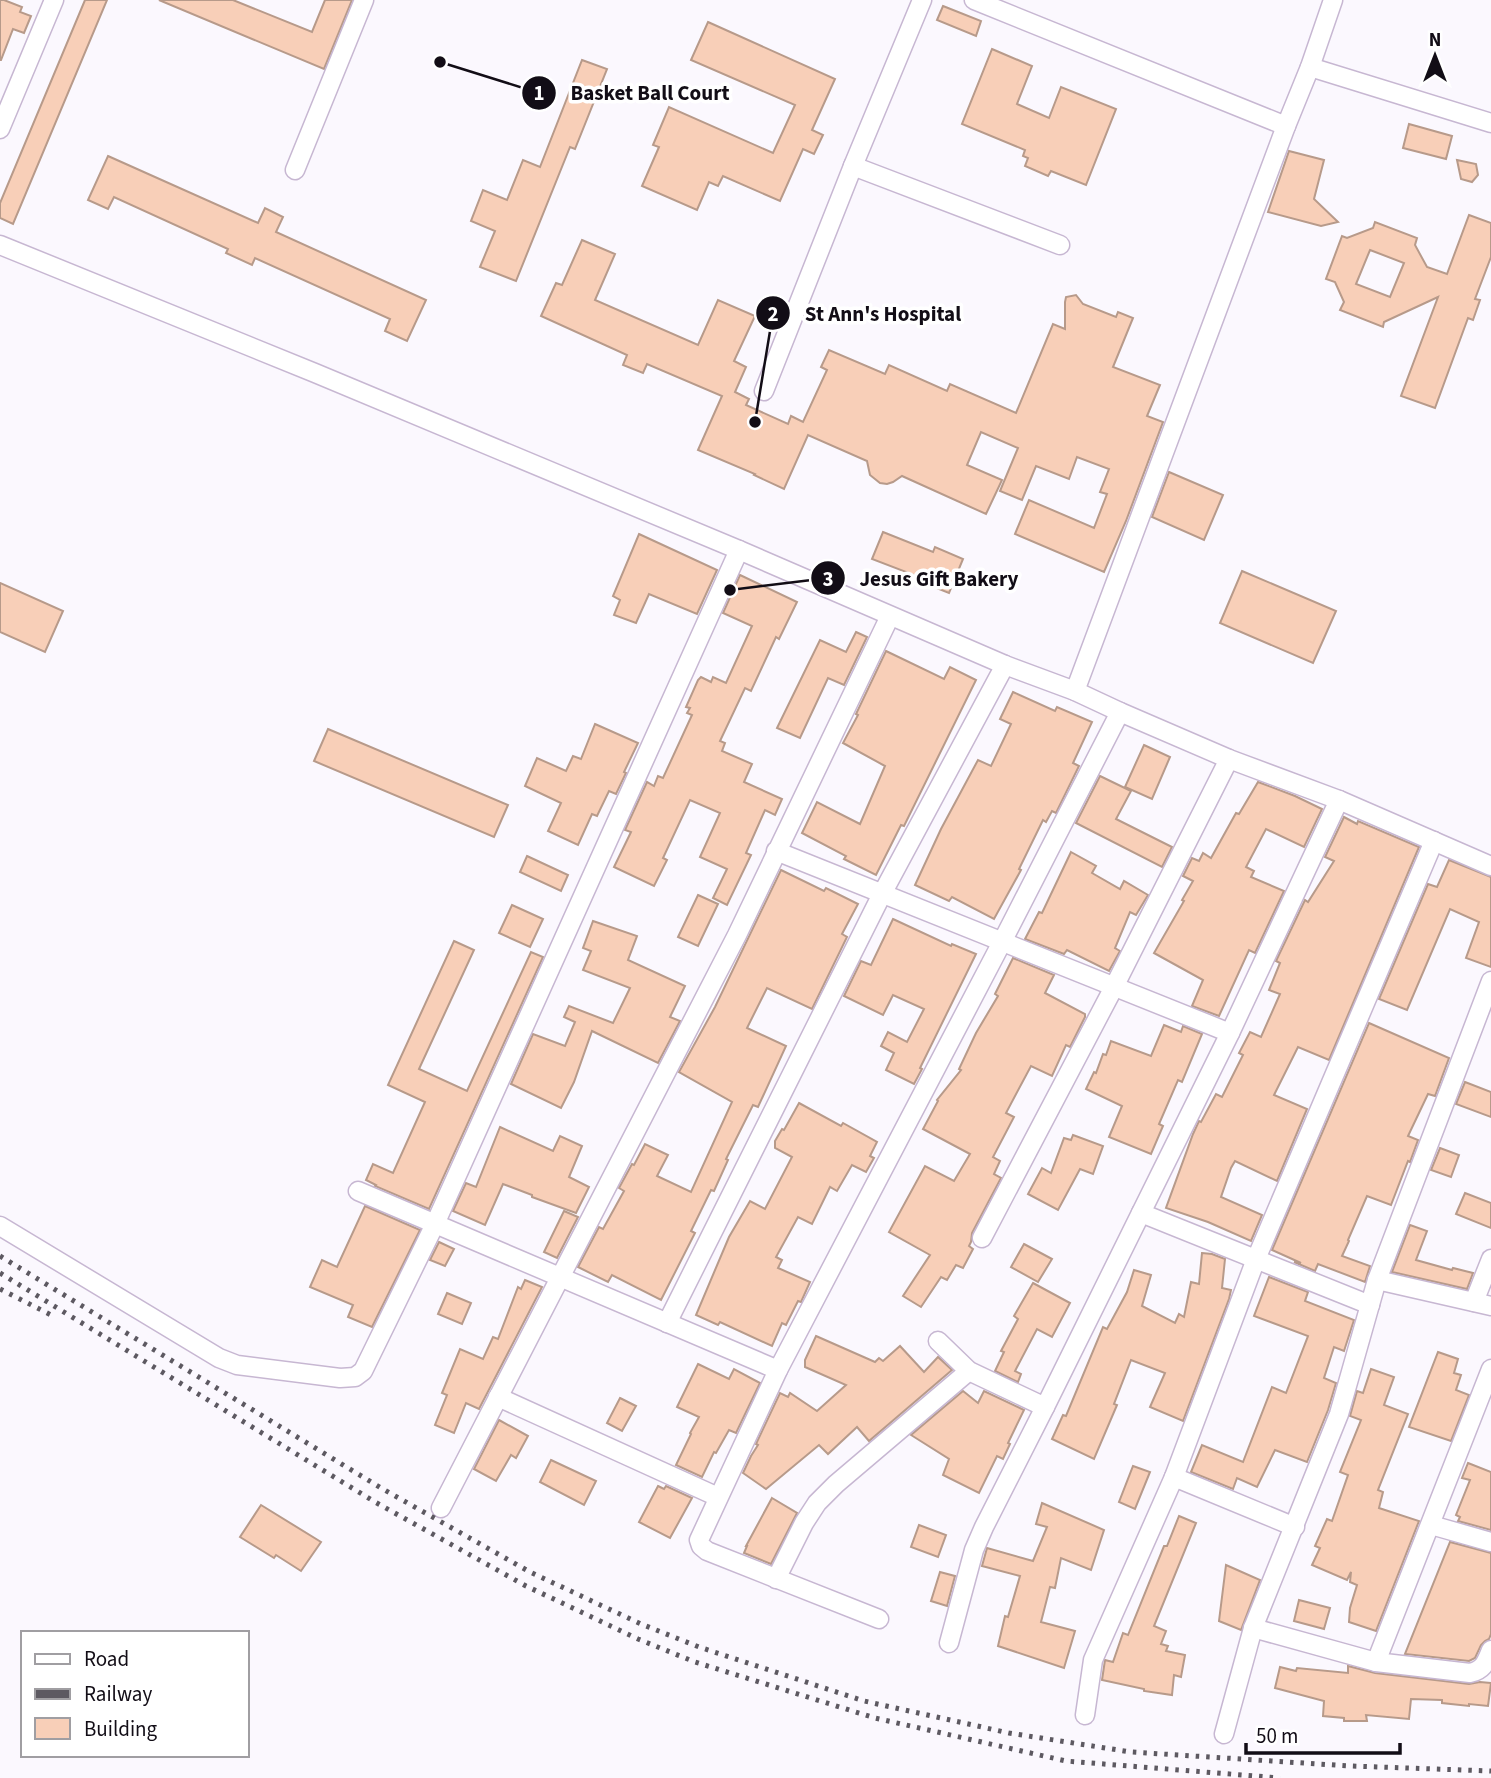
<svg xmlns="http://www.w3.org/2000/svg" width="1491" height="1778" viewBox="0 0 1491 1778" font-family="'Source Sans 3',sans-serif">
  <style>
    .building { fill: #f8cfb8; stroke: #b79a8a; stroke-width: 2; fill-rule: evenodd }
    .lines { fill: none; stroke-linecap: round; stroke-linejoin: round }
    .street-casing { stroke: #c7b7d2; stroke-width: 21 }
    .street { stroke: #fff; stroke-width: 18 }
    .rail { stroke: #5d5961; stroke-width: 5; stroke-dasharray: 3.5 7; stroke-linecap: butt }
    .leader { fill: none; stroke: #120d16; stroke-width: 2.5 }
    .callout-dot { fill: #120d16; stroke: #fff; stroke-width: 2.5 }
    .mark-label { font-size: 21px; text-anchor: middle; font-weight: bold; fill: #fff }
    .callout-label { font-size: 21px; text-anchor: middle; font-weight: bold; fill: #120d16; stroke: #fff; stroke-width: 7; stroke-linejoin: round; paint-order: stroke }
  </style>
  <rect width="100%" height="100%" fill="#fbf8fe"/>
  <!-- building -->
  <g class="building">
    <path d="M 0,0 L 4,0 L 22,7 L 20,12 L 31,16 L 24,33 L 13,29 L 1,60 L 0,60 Z"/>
    <path d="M 85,0 L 107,0 L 13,224 L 0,218 L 0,203 Z"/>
    <path d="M 159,0 L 233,0 L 312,32 L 325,0 L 352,0 L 324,69 Z"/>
    <path d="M 943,6 L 981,21 L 976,36 L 937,20 Z"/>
    <path d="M 708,22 L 835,79 L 812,130 L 823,135 L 814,154 L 803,149 L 780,201 L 723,176 L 718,186 L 709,182 L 697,210 L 642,186 L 659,147 L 653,145 L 669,107 L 773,153 L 795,105 L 691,60 Z"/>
    <path d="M 992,49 L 1032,66 L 1017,104 L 1049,118 L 1061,87 L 1116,109 L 1086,185 L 1051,171 L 1048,176 L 1025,166 L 1028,158 L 1023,156 L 1025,150 L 962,124 Z"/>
    <path d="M 582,60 L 607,69 L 575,149 L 570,147 L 516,281 L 480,267 L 495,231 L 471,221 L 483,190 L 507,200 L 523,160 L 540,167 Z"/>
    <path d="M 1409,124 L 1452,136 L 1446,159 L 1403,148 Z"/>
    <path d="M 1289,151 L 1324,160 L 1314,199 L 1338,222 L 1321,226 L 1268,212 Z"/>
    <path d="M 108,156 L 258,223 L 265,208 L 283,217 L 276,232 L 426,300 L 407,341 L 385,331 L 390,319 L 255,258 L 252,265 L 226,253 L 228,249 L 114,197 L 108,209 L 88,200 Z"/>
    <path d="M 1457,160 L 1476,164 L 1478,175 L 1472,182 L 1461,179 Z"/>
    <path d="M 1469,215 L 1491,223 L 1491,257 L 1475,299 L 1480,300 L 1473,320 L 1468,318 L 1435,408 L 1401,396 L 1438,297 L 1384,322 L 1383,327 L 1340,310 L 1344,302 L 1335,282 L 1326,279 L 1342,236 L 1347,238 L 1373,228 L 1375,222 L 1417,238 L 1415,245 L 1427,267 L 1447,274 ZM 1370,250 L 1404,263 L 1390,297 L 1356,284 Z"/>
    <path d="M 582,240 L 615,254 L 595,300 L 698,345 L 718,300 L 755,316 L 734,361 L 746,367 L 735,392 L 749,399 L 746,405 L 788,424 L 791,416 L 803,422 L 827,370 L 821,367 L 829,350 L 885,374 L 889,365 L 947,391 L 950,384 L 1016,413 L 1053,324 L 1065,329 L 1065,302 L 1066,297 L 1076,295 L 1083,304 L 1116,317 L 1118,312 L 1133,318 L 1113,367 L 1160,385 L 1147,416 L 1163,422 L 1126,521 L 1104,572 L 1015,534 L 1029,500 L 1094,528 L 1107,494 L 1100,492 L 1109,469 L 1077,457 L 1069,479 L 1036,466 L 1022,500 L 1000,491 L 1018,448 L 981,432 L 967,465 L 1002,480 L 986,514 L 902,476 L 893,482 L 887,484 L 880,483 L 870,475 L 867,461 L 808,435 L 784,489 L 754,475 L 755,474 L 698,450 L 722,396 L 647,364 L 643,373 L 623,365 L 627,355 L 541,316 L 556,283 L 562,285 Z"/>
    <path d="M 1169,472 L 1223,495 L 1204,540 L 1152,517 Z"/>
    <path d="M 883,532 L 933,552 L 935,547 L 963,559 L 949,593 L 921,582 L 922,578 L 872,559 Z"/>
    <path d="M 639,534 L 717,570 L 697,614 L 649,594 L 636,623 L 614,615 L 620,600 L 613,596 Z"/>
    <path d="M 1242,571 L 1336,611 L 1313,663 L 1220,623 Z"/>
    <path d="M 740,575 L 797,602 L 779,639 L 776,637 L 751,691 L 745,688 L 720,741 L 725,743 L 722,751 L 752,764 L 744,782 L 782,799 L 775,815 L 765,810 L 746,853 L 751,855 L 727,905 L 713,898 L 727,869 L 700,857 L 720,813 L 690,800 L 663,858 L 667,860 L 654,886 L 614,867 L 631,832 L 625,830 L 647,782 L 654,786 L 658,776 L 663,778 L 692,715 L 687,713 L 690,708 L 686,707 L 698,680 L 701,677 L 711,682 L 713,677 L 726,683 L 752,626 L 723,613 Z"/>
    <path d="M 0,583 L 63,611 L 45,652 L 0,632 Z"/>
    <path d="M 856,632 L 867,637 L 844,685 L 828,678 L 800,738 L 777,728 L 820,640 L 846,652 Z"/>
    <path d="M 886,651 L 944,679 L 950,667 L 976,680 L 904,826 L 901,825 L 876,875 L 844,859 L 846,856 L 802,833 L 817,802 L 860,824 L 885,766 L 843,743 L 858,715 L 856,714 Z"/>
    <path d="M 1013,692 L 1055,711 L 1057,707 L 1092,722 L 1073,763 L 1079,766 L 1056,813 L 1052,811 L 1046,822 L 1043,820 L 1019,869 L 1021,870 L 994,919 L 952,897 L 949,901 L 915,885 L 941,829 L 978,760 L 991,766 L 1011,724 L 1000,719 Z"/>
    <path d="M 595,724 L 638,743 L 624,772 L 626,773 L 616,794 L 609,791 L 597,816 L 592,814 L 578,845 L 548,831 L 561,803 L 525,786 L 537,758 L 566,771 L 573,756 L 581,759 Z"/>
    <path d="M 328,729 L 508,805 L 494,837 L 314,761 Z"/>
    <path d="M 1144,745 L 1170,757 L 1152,799 L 1125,787 Z"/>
    <path d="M 1100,776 L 1131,791 L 1116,819 L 1172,847 L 1162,867 L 1076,823 Z"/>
    <path d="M 1258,782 L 1295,796 L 1322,809 L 1304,847 L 1266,829 L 1246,867 L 1254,871 L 1251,877 L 1284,891 L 1255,953 L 1249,950 L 1219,1016 L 1192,1006 L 1203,980 L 1154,953 L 1184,901 L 1182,900 L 1193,881 L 1183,876 L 1192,858 L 1199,861 L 1203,853 L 1211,858 L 1236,813 L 1239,814 Z"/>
    <path d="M 1344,817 L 1357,824 L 1358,821 L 1419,847 L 1329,1060 L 1298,1047 L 1274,1095 L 1307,1109 L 1277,1181 L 1235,1161 L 1231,1168 L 1221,1197 L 1262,1215 L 1251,1241 L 1208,1222 L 1166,1208 L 1193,1134 L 1199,1121 L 1201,1122 L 1216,1094 L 1222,1097 L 1243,1055 L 1239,1053 L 1250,1032 L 1261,1037 L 1280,994 L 1269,990 L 1280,963 L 1276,961 L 1305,900 L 1308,902 L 1334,861 L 1325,857 Z"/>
    <path d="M 1071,852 L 1096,866 L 1092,873 L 1120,889 L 1124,881 L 1148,895 L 1136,915 L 1130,912 L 1115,948 L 1120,951 L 1109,971 L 1067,950 L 1064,954 L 1025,939 L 1039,912 L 1042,913 Z"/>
    <path d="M 527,856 L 568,875 L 561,891 L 520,872 Z"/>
    <path d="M 1449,860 L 1491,877 L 1491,967 L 1466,958 L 1479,922 L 1450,909 L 1407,1010 L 1379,999 L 1428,884 L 1437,887 Z"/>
    <path d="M 781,870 L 824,891 L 826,888 L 858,904 L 842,934 L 847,937 L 812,1009 L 767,988 L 747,1028 L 786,1046 L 758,1107 L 753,1105 L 726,1159 L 728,1160 L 714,1191 L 711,1190 L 691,1231 L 695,1233 L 661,1300 L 612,1275 L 608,1282 L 578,1267 L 599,1227 L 603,1229 L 624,1191 L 619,1188 L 632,1164 L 634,1165 L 645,1144 L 668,1155 L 657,1176 L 691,1192 L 732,1102 L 679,1072 L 715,1007 Z"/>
    <path d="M 698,895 L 718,904 L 698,946 L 678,937 Z"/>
    <path d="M 512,905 L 543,919 L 530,947 L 499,933 Z"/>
    <path d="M 893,919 L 951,946 L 952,944 L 976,954 L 920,1068 L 922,1069 L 914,1084 L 886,1070 L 894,1053 L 881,1046 L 888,1032 L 907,1042 L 924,1009 L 893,995 L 883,1015 L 844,996 L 861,961 L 871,965 Z"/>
    <path d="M 593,921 L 637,936 L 628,960 L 685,986 L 670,1017 L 680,1021 L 658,1063 L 592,1031 L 574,1082 L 561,1108 L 511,1084 L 533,1034 L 565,1046 L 575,1022 L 564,1017 L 569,1006 L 613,1023 L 630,988 L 583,970 L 591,951 L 583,948 Z"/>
    <path d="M 454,941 L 474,950 L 419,1069 L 467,1091 L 531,952 L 543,957 L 429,1209 L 375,1186 L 376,1185 L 366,1180 L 373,1164 L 393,1173 L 425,1102 L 388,1085 Z"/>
    <path d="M 1013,958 L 1054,975 L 1045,993 L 1085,1014 L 1085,1017 L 1070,1047 L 1066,1045 L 1052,1076 L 1031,1066 L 1006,1113 L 1014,1117 L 993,1157 L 1000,1161 L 994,1174 L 1001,1178 L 972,1233 L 971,1242 L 969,1246 L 973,1249 L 963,1268 L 956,1265 L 947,1280 L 941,1277 L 921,1307 L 903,1296 L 930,1255 L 889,1232 L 925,1166 L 954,1181 L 970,1154 L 923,1129 L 938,1101 L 937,1100 L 961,1070 L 959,1069 L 976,1033 L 998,996 L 995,994 Z"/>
    <path d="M 1369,1023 L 1449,1058 L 1435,1096 L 1428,1094 L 1408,1136 L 1418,1140 L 1410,1162 L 1408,1161 L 1391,1205 L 1367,1196 L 1348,1240 L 1349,1241 L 1342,1256 L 1370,1266 L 1365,1282 L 1318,1264 L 1315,1271 L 1294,1262 L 1301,1263 L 1272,1250 Z"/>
    <path d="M 1164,1025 L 1181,1032 L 1183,1026 L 1202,1034 L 1182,1082 L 1178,1080 L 1159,1124 L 1163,1126 L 1151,1154 L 1109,1137 L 1122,1106 L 1086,1089 L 1094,1072 L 1096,1073 L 1103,1054 L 1106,1055 L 1111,1041 L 1151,1056 Z"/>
    <path d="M 1465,1082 L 1491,1092 L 1491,1117 L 1456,1104 Z"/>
    <path d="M 799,1103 L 841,1126 L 843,1123 L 877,1142 L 870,1156 L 874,1158 L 866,1172 L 852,1165 L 837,1191 L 830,1187 L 812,1224 L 798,1217 L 776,1257 L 782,1260 L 778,1268 L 810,1282 L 801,1302 L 798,1301 L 786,1325 L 782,1323 L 772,1346 L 720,1322 L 718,1325 L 696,1315 L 729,1237 L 750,1201 L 765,1209 L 792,1157 L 775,1148 L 775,1141 L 782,1129 L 784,1130 Z"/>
    <path d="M 500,1127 L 553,1151 L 560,1136 L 582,1146 L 569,1177 L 589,1187 L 576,1213 L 532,1197 L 532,1195 L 503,1184 L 485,1225 L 453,1211 L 466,1183 L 476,1187 Z"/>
    <path d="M 1073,1135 L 1103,1146 L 1093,1174 L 1080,1169 L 1058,1210 L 1028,1194 L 1042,1168 L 1051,1173 L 1064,1138 L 1071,1140 Z"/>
    <path d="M 1440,1148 L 1459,1155 L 1451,1177 L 1431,1170 Z"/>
    <path d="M 1465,1193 L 1491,1203 L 1491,1228 L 1456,1214 Z"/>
    <path d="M 365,1206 L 420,1230 L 372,1327 L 348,1317 L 353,1305 L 310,1287 L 322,1260 L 337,1267 Z"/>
    <path d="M 564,1211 L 578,1217 L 557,1258 L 544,1252 Z"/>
    <path d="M 1410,1225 L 1427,1231 L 1416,1260 L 1452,1270 L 1453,1268 L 1473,1273 L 1467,1289 L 1392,1272 Z"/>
    <path d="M 439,1242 L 454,1249 L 445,1266 L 430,1260 Z"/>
    <path d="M 1024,1244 L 1052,1259 L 1038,1282 L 1011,1267 Z"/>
    <path d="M 1202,1253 L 1212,1254 L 1225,1259 L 1222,1288 L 1231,1290 L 1229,1299 L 1183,1421 L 1150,1407 L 1165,1373 L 1131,1360 L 1114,1404 L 1117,1405 L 1094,1459 L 1052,1439 L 1063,1415 L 1066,1416 L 1103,1327 L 1107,1329 L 1127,1292 L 1134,1270 L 1151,1275 L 1142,1306 L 1175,1323 L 1179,1314 L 1184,1317 L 1191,1282 L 1199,1284 Z"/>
    <path d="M 1269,1277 L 1308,1292 L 1305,1301 L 1354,1320 L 1344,1351 L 1334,1347 L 1324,1378 L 1336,1383 L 1328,1410 L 1307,1462 L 1275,1450 L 1257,1487 L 1237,1478 L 1233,1489 L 1191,1472 L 1202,1445 L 1243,1462 L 1272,1387 L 1286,1393 L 1308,1336 L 1254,1316 Z"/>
    <path d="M 525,1280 L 542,1287 L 479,1409 L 466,1403 L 454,1433 L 435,1425 L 447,1395 L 442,1393 L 460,1349 L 483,1359 L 493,1337 L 498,1339 L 518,1287 L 521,1289 Z"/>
    <path d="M 1033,1283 L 1070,1303 L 1052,1337 L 1037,1329 L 1015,1371 L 1021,1374 L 1018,1382 L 995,1371 L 1004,1352 L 1001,1351 L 1018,1319 L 1014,1316 Z"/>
    <path d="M 447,1293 L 471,1303 L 462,1324 L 438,1314 Z"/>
    <path d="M 816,1336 L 875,1362 L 879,1358 L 883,1361 L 900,1346 L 924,1372 L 938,1357 L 952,1370 L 869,1441 L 857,1427 L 828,1454 L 819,1445 L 766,1489 L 743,1473 L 751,1456 L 758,1445 L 756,1444 L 780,1393 L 788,1397 L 790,1393 L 817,1411 L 846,1385 L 805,1367 L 805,1360 Z"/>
    <path d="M 1438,1352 L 1458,1359 L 1454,1373 L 1461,1375 L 1456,1390 L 1469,1395 L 1451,1441 L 1409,1427 Z"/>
    <path d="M 698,1364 L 729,1379 L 734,1369 L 760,1383 L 736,1433 L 729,1430 L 716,1453 L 714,1452 L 702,1477 L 676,1465 L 691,1434 L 690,1433 L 699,1417 L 677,1407 Z"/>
    <path d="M 1371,1369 L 1394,1377 L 1384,1405 L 1408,1414 L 1378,1490 L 1383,1492 L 1379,1508 L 1419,1521 L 1376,1631 L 1349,1622 L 1350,1608 L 1357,1585 L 1350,1582 L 1351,1572 L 1347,1580 L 1312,1565 L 1320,1548 L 1315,1546 L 1327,1519 L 1332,1521 L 1348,1475 L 1340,1472 L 1361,1420 L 1350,1416 L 1357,1391 L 1363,1393 Z"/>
    <path d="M 963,1391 L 978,1403 L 984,1391 L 1024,1410 L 1008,1443 L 1010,1444 L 1003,1459 L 997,1456 L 979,1493 L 943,1475 L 949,1459 L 911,1435 Z"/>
    <path d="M 620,1398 L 636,1406 L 622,1431 L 607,1423 Z"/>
    <path d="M 499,1420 L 528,1436 L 516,1458 L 511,1455 L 496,1481 L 474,1469 Z"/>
    <path d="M 551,1460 L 596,1481 L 584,1505 L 540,1482 Z"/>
    <path d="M 1468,1463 L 1491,1472 L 1491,1530 L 1458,1521 L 1460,1517 L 1456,1515 L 1470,1480 L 1462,1478 Z"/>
    <path d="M 1133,1466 L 1150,1472 L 1135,1509 L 1119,1502 Z"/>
    <path d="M 658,1486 L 664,1489 L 666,1486 L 692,1498 L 670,1538 L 639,1522 Z"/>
    <path d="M 772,1498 L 797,1513 L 771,1564 L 744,1553 L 747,1546 L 746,1546 Z"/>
    <path d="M 1042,1503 L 1104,1530 L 1091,1570 L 1061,1558 L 1055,1588 L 1050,1587 L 1041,1622 L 1075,1631 L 1064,1668 L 998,1646 L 1005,1616 L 1008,1617 L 1020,1576 L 982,1566 L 987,1548 L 1033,1561 L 1047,1527 L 1036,1524 Z"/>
    <path d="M 261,1505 L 321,1542 L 301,1571 L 276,1555 L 274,1558 L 240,1537 Z"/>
    <path d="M 1179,1516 L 1196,1523 L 1154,1626 L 1166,1631 L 1161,1644 L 1168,1646 L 1166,1651 L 1185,1655 L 1181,1677 L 1174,1675 L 1172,1695 L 1144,1691 L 1144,1689 L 1102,1680 L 1105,1660 L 1113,1662 L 1123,1633 L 1128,1635 L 1164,1546 L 1167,1546 Z"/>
    <path d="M 919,1525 L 946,1535 L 938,1557 L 911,1547 Z"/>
    <path d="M 1450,1542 L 1491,1553 L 1491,1634 L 1489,1639 L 1485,1641 L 1481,1645 L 1475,1658 L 1469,1661 L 1405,1654 Z"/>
    <path d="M 1226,1565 L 1260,1580 L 1241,1630 L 1219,1621 Z"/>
    <path d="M 940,1572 L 955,1576 L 947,1606 L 931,1601 Z"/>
    <path d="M 1299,1600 L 1330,1608 L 1324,1629 L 1294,1621 Z"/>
    <path d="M 1348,1666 L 1375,1673 L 1469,1684 L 1480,1682 L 1491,1683 L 1488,1706 L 1469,1704 L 1469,1706 L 1442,1703 L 1442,1700 L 1411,1699 L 1409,1719 L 1366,1715 L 1367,1721 L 1344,1721 L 1344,1718 L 1323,1716 L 1324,1701 L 1275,1688 L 1280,1667 L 1296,1671 L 1297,1668 L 1348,1673 Z"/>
  </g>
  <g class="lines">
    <defs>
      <g id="street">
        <path d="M 922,0 L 853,166 L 1060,245"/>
        <path d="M 974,0 L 1286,126 L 1310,67 L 1333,0"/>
        <path d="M 1310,67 L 1491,123"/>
        <path d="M 0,129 L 54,0"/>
        <path d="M 295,170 L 364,0"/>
        <path d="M 0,245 L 315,373 L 739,550 L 1005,665 L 1075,691 L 1120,712 L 1229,759 L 1339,800 L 1491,866"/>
        <path d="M 764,391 L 853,166"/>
        <path d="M 1075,691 L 1286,126"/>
        <path d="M 776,851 L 1230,1033"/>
        <path d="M 358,1191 L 778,1370"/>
        <path d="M 1141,1213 L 1370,1305"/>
        <path d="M 0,1226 L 219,1358 L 237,1365 L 340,1378 L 355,1377 L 363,1371 L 435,1224 L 739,550"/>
        <path d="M 982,1238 L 1114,987 L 1229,759"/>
        <path d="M 1377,1280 L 1491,1306"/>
        <path d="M 1474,1302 L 1491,1259"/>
        <path d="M 667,1323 L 882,894 L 1005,665"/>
        <path d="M 938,1341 L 969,1371 L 1045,1407"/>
        <path d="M 1491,1369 L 1376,1662 L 1470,1673 C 1484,1670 1486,1662 1491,1650"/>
        <path d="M 498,1397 L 718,1497"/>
        <path d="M 1174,1477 L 1295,1527"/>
        <path d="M 441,1508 L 737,935 L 890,616"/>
        <path d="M 1431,1525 L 1491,1542"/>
        <path d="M 776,1579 L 804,1523 L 817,1503 L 836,1484 L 969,1371"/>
        <path d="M 879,1619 L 707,1551 L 701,1546 L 699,1540 L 778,1370 L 1002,942 L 1120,712"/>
        <path d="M 1253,1628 L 1376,1662"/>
        <path d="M 949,1643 L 974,1550 L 984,1527 L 1045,1407 L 1230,1033 L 1339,800"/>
        <path d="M 1085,1715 L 1093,1660 L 1174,1477 L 1256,1259 L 1434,841"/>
        <path d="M 1224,1734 L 1253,1628 L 1339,1414 L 1377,1280 L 1491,981"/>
      </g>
    </defs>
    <!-- street casing -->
    <use href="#street" class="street-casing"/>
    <!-- street -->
    <use href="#street" class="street"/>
    <!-- rail -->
    <g class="rail">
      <path d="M 0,1256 L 381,1488 L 530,1572 L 641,1624 L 699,1647 L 864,1701 L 1009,1733 L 1131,1752 L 1350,1766 L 1491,1771"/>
      <path d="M 0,1273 L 375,1502 L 526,1586 L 638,1639 L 695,1662 L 875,1718 L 1066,1761 L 1280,1778"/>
      <path d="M 0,1289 L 55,1317"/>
    </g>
  </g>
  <!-- callouts -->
  <path class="leader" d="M440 62L539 93M755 422L773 313M730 590L828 578"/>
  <g class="callout-dot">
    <circle cx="440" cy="62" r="7"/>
    <circle cx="755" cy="422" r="7"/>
    <circle cx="730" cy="590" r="7"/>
    <circle cx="539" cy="93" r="18"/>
    <circle cx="773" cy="313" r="18"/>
    <circle cx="828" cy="578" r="18"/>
  </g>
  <g class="mark-label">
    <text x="539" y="100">1</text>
    <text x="773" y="321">2</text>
    <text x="828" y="586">3</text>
  </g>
  <g class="callout-label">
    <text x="650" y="100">Basket Ball Court</text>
    <text x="883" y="321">St Ann's Hospital</text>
    <text x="939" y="586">Jesus Gift Bakery</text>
  </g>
  <!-- legend -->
  <rect x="21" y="1631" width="228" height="126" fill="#ffffff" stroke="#a09ea2" stroke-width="2"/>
  <rect x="35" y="1654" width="35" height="10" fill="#ffffff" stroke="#a09ea2" stroke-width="2"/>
  <text x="84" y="1666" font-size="21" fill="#120d16">Road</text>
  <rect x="35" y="1689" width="35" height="10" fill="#5d5961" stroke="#a09ea2" stroke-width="2"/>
  <text x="84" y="1701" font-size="21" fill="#120d16">Railway</text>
  <rect x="35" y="1718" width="35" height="21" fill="#f8cfb8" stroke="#a09ea2" stroke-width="2"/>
  <text x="84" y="1736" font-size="21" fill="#120d16">Building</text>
  <!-- north arrow -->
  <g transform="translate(1435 56)" stroke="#ffffff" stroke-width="5" paint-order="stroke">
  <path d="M0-5L12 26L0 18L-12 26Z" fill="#120d16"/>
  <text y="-10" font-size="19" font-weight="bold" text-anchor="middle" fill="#120d16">N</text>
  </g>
  <!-- scale -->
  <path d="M1246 1743v10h154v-10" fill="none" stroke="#120d16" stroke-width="3.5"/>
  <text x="1256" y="1743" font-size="21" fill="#120d16" stroke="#ffffff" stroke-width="5" paint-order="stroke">50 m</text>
</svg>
